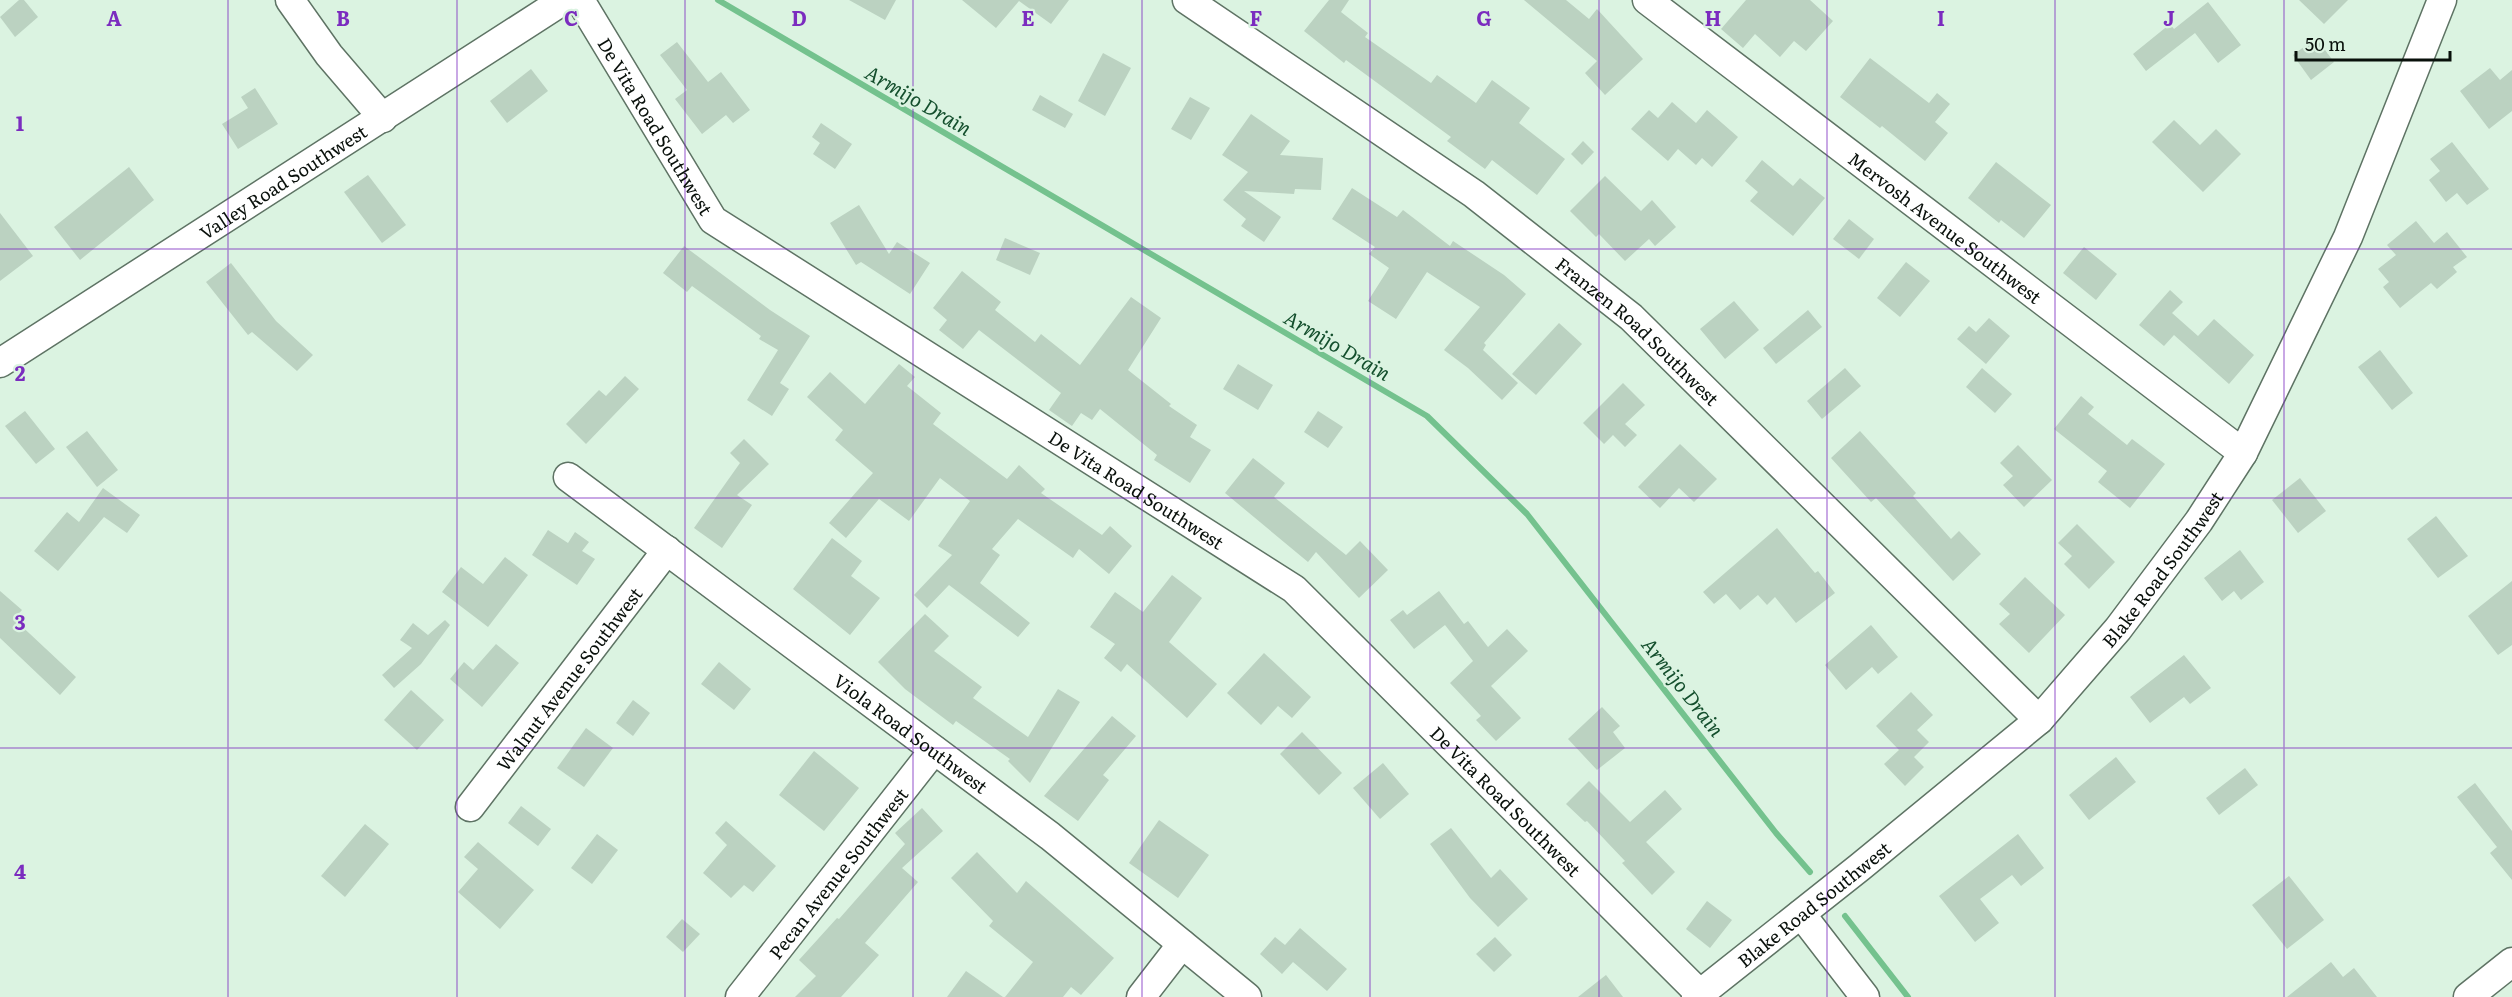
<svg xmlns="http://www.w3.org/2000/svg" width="2512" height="997" viewBox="0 0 2512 997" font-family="Literata,serif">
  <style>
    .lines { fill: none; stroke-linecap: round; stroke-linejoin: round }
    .stream { stroke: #74c28e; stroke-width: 6 }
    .building { fill: #bbd2c1 }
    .minor-casing { stroke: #5e7364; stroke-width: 31 }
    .minor { stroke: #fff; stroke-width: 28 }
    .grid { fill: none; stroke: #7b2cbf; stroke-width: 1.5; stroke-opacity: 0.55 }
    .labels { text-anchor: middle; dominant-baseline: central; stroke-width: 4.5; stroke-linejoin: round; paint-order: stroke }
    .street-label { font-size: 18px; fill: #09100b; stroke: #dbf3e1 }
    .water-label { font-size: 20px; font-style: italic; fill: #144f2d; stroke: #dbf3e1 }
    .grid-label { font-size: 20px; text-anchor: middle; font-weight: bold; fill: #7b2cbf; stroke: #dbf3e1; stroke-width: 4.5; stroke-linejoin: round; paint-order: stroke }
  </style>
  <rect width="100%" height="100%" fill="#dbf3e1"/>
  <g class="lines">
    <!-- stream -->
    <g class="stream">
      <path d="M 718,0 L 1427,416 L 1527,514 L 1776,833 L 1810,872"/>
      <path d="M 1845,916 L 1908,997"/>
    </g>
  </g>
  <!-- building -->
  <g class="building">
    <path d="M 19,0 L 24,0 L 38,17 L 15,37 L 0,17 Z"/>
    <path d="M 849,0 L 896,0 L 885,20 Z"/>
    <path d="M 962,0 L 1069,0 L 1051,24 L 1019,1 L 996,28 Z"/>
    <path d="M 1329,0 L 1349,0 L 1341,12 L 1368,33 L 1365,37 L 1431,83 L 1437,75 L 1476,103 L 1492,80 L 1530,108 L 1519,123 L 1565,159 L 1537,195 L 1492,160 L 1485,169 L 1447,141 L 1451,137 L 1346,60 L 1344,63 L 1304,31 Z"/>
    <path d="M 1524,0 L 1566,0 L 1589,19 L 1597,9 L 1643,59 L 1605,95 L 1585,73 L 1597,61 Z"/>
    <path d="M 1746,0 L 1810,0 L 1833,21 L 1806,51 L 1794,41 L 1780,57 L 1755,34 L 1743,48 L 1721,29 Z"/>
    <path d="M 2299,0 L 2348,0 L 2324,24 Z"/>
    <path d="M 2208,2 L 2241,45 L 2218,63 L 2195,33 L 2146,71 L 2133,54 L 2170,24 L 2174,29 Z"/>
    <path d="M 2316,38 L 2334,62 L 2311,80 L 2293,55 Z"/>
    <path d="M 677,42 L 708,82 L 721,72 L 750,110 L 733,123 L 726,115 L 702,134 L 675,99 L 687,90 L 660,55 Z"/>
    <path d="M 1103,53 L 1131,68 L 1105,116 L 1078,101 Z"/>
    <path d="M 1870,58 L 1929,103 L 1937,93 L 1950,104 L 1935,122 L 1948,133 L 1925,161 L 1882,126 L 1880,128 L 1840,97 Z"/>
    <path d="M 2490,68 L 2500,80 L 2512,70 L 2512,111 L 2489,129 L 2460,91 Z"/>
    <path d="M 531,69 L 548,91 L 507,123 L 490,101 Z"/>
    <path d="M 255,88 L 278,124 L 238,149 L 222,124 L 248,108 L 241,97 Z"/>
    <path d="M 1040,95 L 1073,114 L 1065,128 L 1032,110 Z"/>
    <path d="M 1190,97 L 1210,108 L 1191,140 L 1171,129 Z"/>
    <path d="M 1672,102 L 1696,123 L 1707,110 L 1738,137 L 1712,167 L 1702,158 L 1696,165 L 1678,149 L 1668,161 L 1631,129 L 1649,110 L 1658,118 Z"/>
    <path d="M 1251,114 L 1290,141 L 1280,155 L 1323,158 L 1321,190 L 1295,189 L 1294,194 L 1244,191 L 1281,217 L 1264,242 L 1241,226 L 1246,219 L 1223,200 L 1248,172 L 1222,155 Z"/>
    <path d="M 2174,120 L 2200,145 L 2216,129 L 2241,154 L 2203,192 L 2152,142 Z"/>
    <path d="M 821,123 L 852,144 L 835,169 L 813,154 L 820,143 L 812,137 Z"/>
    <path d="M 1583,141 L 1594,152 L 1582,165 L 1571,154 Z"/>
    <path d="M 2452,142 L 2489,189 L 2467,205 L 2457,193 L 2446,202 L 2429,180 L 2440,171 L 2430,159 Z"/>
    <path d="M 1762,160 L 1793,186 L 1800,178 L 1825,198 L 1793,236 L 1750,201 L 1758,192 L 1745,181 Z"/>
    <path d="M 1996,162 L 2051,205 L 2024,238 L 2001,220 L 1999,223 L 1968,198 Z"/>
    <path d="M 129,167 L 154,200 L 80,260 L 54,227 Z"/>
    <path d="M 368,175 L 406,225 L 382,243 L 344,192 Z"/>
    <path d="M 1605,176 L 1641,211 L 1652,200 L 1676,227 L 1655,246 L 1649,239 L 1625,261 L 1599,234 L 1596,237 L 1570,211 Z"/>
    <path d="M 1352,188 L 1397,217 L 1403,210 L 1450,246 L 1453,241 L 1504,275 L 1526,294 L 1484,343 L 1486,345 L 1483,350 L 1518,383 L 1502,400 L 1468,368 L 1444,350 L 1480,307 L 1427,272 L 1396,319 L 1368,301 L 1389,268 L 1369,254 L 1375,247 L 1332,219 Z"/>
    <path d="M 859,205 L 889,254 L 897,242 L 930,263 L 910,294 L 861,262 L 856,265 L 830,223 Z"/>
    <path d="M 0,213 L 33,256 L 0,281 Z"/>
    <path d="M 1849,219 L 1874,239 L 1859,259 L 1833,239 Z"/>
    <path d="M 2416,221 L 2434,243 L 2447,232 L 2467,257 L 2453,267 L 2457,272 L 2437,289 L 2431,283 L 2400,308 L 2383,287 L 2389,282 L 2378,269 L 2396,255 L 2387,245 Z"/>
    <path d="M 1005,238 L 1040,253 L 1030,275 L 996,260 Z"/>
    <path d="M 684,246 L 770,310 L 810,336 L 780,383 L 789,389 L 772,416 L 747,400 L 778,350 L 759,339 L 761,336 L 692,286 L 687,292 L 663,273 Z"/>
    <path d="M 2084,247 L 2117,274 L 2096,300 L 2063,273 Z"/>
    <path d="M 1906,262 L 1930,281 L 1900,317 L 1877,298 Z"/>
    <path d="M 231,263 L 276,321 L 313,355 L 297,371 L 252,332 L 248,335 L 206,282 Z"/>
    <path d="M 962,271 L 1001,302 L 995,310 L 1035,342 L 1041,334 L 1080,365 L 1131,297 L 1161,318 L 1128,370 L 1171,404 L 1169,406 L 1197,425 L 1190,437 L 1211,450 L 1190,483 L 1154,460 L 1157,455 L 1100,409 L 1092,420 L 1081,413 L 1072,426 L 1049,410 L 1061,393 L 979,330 L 963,349 L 939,330 L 947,320 L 933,308 Z"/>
    <path d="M 2170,290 L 2183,302 L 2172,313 L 2198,336 L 2214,319 L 2254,355 L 2229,384 L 2174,335 L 2164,346 L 2139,325 Z"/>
    <path d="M 1734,301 L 1759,330 L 1725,359 L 1700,329 Z"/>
    <path d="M 1808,310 L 1822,327 L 1776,364 L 1763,348 Z"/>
    <path d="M 1989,318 L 2010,336 L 1986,364 L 1957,339 L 1969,326 L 1976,332 Z"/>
    <path d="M 1559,323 L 1582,344 L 1536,395 L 1512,374 Z"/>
    <path d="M 2380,350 L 2413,393 L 2392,410 L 2358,367 Z"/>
    <path d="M 899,364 L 915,377 L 907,386 L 941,413 L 933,424 L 1007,479 L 1019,465 L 1045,489 L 1041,493 L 1102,535 L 1110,526 L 1132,546 L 1109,574 L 1079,549 L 1073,558 L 1018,519 L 992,549 L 1000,555 L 980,583 L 1030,623 L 1018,637 L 949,585 L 927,608 L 914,595 L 952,555 L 938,546 L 970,501 L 940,478 L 909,521 L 879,499 L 846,538 L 829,523 L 873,473 L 835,440 L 843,430 L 807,397 L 830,372 L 865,404 Z"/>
    <path d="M 1238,364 L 1273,385 L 1258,410 L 1223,389 Z"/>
    <path d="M 1845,368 L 1861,386 L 1822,419 L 1807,401 Z"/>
    <path d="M 1982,368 L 2012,394 L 1995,413 L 1966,387 Z"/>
    <path d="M 625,376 L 639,389 L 586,444 L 566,424 L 599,390 L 606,396 Z"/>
    <path d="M 1623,383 L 1645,405 L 1625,424 L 1637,435 L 1625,447 L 1613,435 L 1604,444 L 1583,423 Z"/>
    <path d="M 2081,396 L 2094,407 L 2088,414 L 2127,445 L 2132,439 L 2165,464 L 2130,508 L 2098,482 L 2107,471 L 2054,429 Z"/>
    <path d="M 25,411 L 55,449 L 36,464 L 5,426 Z"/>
    <path d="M 1318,411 L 1343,427 L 1328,448 L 1304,432 Z"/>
    <path d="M 87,431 L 118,470 L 97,487 L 66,447 Z"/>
    <path d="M 1860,431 L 1916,493 L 1913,496 L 1951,539 L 1959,531 L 1981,554 L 1953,581 L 1876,498 L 1871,502 L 1831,458 Z"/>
    <path d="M 744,439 L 769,464 L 737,495 L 752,505 L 722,548 L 694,528 L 740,463 L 730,453 Z"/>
    <path d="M 1680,444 L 1717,479 L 1694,502 L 1679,488 L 1660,508 L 1638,487 Z"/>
    <path d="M 2018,445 L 2052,480 L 2024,507 L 2003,485 L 2013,476 L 2000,463 Z"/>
    <path d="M 1253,458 L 1285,483 L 1274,497 L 1346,555 L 1360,541 L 1388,570 L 1359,598 L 1316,552 L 1308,562 L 1225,493 Z"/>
    <path d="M 2300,478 L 2326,511 L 2298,533 L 2272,500 Z"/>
    <path d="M 103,488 L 140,515 L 127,533 L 104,517 L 58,571 L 34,551 L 67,512 L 79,522 Z"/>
    <path d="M 2436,516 L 2468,556 L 2438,578 L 2407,539 Z"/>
    <path d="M 2077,524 L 2115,562 L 2089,589 L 2064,564 L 2072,556 L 2058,543 Z"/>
    <path d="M 1777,528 L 1815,573 L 1818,571 L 1835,593 L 1796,623 L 1775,597 L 1767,605 L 1758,595 L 1740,610 L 1726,594 L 1714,604 L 1703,592 Z"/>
    <path d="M 548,530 L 568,543 L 575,532 L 589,542 L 582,551 L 595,559 L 577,585 L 532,555 Z"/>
    <path d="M 832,538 L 862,561 L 851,576 L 880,598 L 850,635 L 793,589 Z"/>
    <path d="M 2240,550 L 2264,582 L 2241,600 L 2234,591 L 2222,601 L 2204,578 Z"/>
    <path d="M 505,557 L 528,575 L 488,627 L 442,592 L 461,567 L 483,584 Z"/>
    <path d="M 1172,575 L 1202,598 L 1169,642 L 1217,684 L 1187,718 L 1127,664 L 1121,672 L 1104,658 L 1115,644 L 1090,627 L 1115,592 L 1143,612 Z"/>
    <path d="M 2025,577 L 2065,615 L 2029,653 L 1999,624 L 2010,614 L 1999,604 Z"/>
    <path d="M 2512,581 L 2512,645 L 2498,655 L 2468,616 Z"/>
    <path d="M 0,591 L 22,610 L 14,619 L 76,677 L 60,695 L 0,638 Z"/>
    <path d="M 1439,591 L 1464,624 L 1468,621 L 1488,647 L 1507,629 L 1528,651 L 1491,686 L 1521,718 L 1496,741 L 1476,720 L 1481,716 L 1450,683 L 1473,661 L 1445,625 L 1414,649 L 1390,620 L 1403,610 L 1407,615 Z"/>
    <path d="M 925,614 L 949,636 L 934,651 L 982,687 L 973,698 L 1028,737 L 1058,689 L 1080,702 L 1030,783 L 1008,761 L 1010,759 L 956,721 L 953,725 L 905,689 L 878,662 Z"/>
    <path d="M 445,620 L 450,625 L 421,664 L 394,688 L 382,675 L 412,648 L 400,640 L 413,623 L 428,635 Z"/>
    <path d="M 1871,625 L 1898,657 L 1878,674 L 1872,667 L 1846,690 L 1825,665 Z"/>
    <path d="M 496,644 L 519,663 L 482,707 L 450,679 L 464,662 L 473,670 Z"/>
    <path d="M 1264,653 L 1311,697 L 1292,718 L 1278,706 L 1261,725 L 1227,693 Z"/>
    <path d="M 2184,655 L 2211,688 L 2190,704 L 2184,697 L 2150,723 L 2130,697 Z"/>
    <path d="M 719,662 L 751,689 L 734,710 L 701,684 Z"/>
    <path d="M 411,690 L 444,720 L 417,750 L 384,720 Z"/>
    <path d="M 1911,692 L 1933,715 L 1917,730 L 1929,742 L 1914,757 L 1924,767 L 1905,786 L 1884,764 L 1899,750 L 1876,726 Z"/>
    <path d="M 633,700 L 650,713 L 633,736 L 616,723 Z"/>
    <path d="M 1602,707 L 1620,726 L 1613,732 L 1625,748 L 1597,770 L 1568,739 Z"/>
    <path d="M 1112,716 L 1136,736 L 1103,775 L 1109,780 L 1078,821 L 1044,796 Z"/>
    <path d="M 586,728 L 613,748 L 584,787 L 557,768 Z"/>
    <path d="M 1302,732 L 1342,773 L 1319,795 L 1280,754 Z"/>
    <path d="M 814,751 L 859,788 L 824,831 L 779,795 Z"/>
    <path d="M 2116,757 L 2136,782 L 2089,820 L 2069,795 Z"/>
    <path d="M 1383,763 L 1409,794 L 1380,819 L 1353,788 Z"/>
    <path d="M 2245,768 L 2258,785 L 2219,815 L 2206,798 Z"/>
    <path d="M 1589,781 L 1630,822 L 1665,790 L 1682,809 L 1646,842 L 1675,872 L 1652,895 L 1622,863 L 1625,861 L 1587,821 L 1585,822 L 1566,804 Z"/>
    <path d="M 2475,783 L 2512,831 L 2512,880 L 2490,853 L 2497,847 L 2457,797 Z"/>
    <path d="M 521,806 L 551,829 L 538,846 L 508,823 Z"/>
    <path d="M 922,808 L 943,831 L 902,868 L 918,882 L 865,943 L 879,955 L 841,997 L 795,997 L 816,976 L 799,960 L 837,918 L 839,919 L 905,844 L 895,833 Z"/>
    <path d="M 1159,820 L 1209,855 L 1178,898 L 1129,863 Z"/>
    <path d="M 726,821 L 776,866 L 753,892 L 744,885 L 731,898 L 703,873 L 727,845 L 715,833 Z"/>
    <path d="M 365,824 L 389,844 L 345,897 L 321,876 Z"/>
    <path d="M 1451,828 L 1491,878 L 1500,869 L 1528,899 L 1498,927 L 1470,898 L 1430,844 Z"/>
    <path d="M 597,834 L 618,850 L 592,884 L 571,868 Z"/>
    <path d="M 2018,834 L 2044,868 L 2021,886 L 2012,875 L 1980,899 L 1999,923 L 1975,942 L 1939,896 Z"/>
    <path d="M 478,842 L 534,890 L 500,929 L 458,892 L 478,869 L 464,857 Z"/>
    <path d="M 977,852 L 1017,893 L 1026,881 L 1114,958 L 1081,995 L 1071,987 L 1063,997 L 1005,997 L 1033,962 L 989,926 L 993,921 L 951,878 Z"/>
    <path d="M 2289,876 L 2324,920 L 2287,949 L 2252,905 Z"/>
    <path d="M 1707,901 L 1732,920 L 1710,948 L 1686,929 Z"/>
    <path d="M 682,919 L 700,934 L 683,952 L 666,937 Z"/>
    <path d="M 1300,928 L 1347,969 L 1327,991 L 1293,962 L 1282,974 L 1260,954 L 1275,937 L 1285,945 Z"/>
    <path d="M 1495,937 L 1512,955 L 1494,972 L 1476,954 Z"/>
    <path d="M 2331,962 L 2343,977 L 2354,968 L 2377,997 L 2287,997 Z"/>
    <path d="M 966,971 L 1003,997 L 947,997 Z"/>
    <path d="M 1606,975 L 1623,997 L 1578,997 Z"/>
  </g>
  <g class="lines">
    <defs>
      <g id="minor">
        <path d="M 290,0 L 329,55 L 383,118"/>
        <path id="s1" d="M 580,0 L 713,220 L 1294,589 L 1700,994"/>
        <path id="s2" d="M 1187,0 L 1474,194 L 1631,317 L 2039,720"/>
        <path id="s3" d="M 1647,0 L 2243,453"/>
        <path id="s4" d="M 0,363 L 564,0"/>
        <path id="s5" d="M 568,477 L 1050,836 L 1247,997"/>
        <path id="s6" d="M 470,807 L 667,550"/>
        <path d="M 1801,914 L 1865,997"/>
        <path id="s7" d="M 740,997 L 934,750"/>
        <path d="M 1141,997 L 1182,944"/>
        <path id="s8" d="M 1696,997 L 1860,867 L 2039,720 L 2118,629 L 2199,521 L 2243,453 L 2348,237 L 2442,0"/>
        <path d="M 2468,997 L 2512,962"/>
      </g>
    </defs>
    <!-- minor casing -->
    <use href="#minor" class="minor-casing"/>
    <!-- minor -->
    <use href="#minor" class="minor"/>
  </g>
  <!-- grid -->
  <path class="grid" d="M 228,0 L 228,997M 457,0 L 457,997M 685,0 L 685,997M 913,0 L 913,997M 1142,0 L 1142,997M 1370,0 L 1370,997M 1599,0 L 1599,997M 1827,0 L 1827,997M 2055,0 L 2055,997M 2284,0 L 2284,997M 0,249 L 2512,249M 0,498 L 2512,498M 0,748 L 2512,748"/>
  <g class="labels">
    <!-- street labels -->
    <g class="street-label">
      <text stroke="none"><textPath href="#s1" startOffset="147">De Vita Road Southwest</textPath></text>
      <text stroke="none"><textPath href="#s4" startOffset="336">Valley Road Southwest</textPath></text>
      <text stroke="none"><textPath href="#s3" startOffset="375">Mervosh Avenue Southwest</textPath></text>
      <text stroke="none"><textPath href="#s2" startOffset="560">Franzen Road Southwest</textPath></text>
      <text stroke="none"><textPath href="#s1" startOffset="759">De Vita Road Southwest</textPath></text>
      <text stroke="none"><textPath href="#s8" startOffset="636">Blake Road Southwest</textPath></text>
      <text stroke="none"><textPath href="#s6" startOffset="162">Walnut Avenue Southwest</textPath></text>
      <text stroke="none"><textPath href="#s5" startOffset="428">Viola Road Southwest</textPath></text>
      <text stroke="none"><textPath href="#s1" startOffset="1245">De Vita Road Southwest</textPath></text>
      <text stroke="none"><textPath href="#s7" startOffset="158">Pecan Avenue Southwest</textPath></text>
      <text stroke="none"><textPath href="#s8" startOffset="150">Blake Road Southwest</textPath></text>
    </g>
    <!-- water labels -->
    <g class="water-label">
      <text transform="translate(919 99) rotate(30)">Armijo Drain</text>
      <text transform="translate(1338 344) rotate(30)">Armijo Drain</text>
      <text transform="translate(1684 686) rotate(52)">Armijo Drain</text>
    </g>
  </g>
  <g class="grid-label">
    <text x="114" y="26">A</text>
    <text x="343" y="26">B</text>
    <text x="571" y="26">C</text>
    <text x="799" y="26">D</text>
    <text x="1028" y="26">E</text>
    <text x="1256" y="26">F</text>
    <text x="1484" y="26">G</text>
    <text x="1713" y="26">H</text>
    <text x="1941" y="26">I</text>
    <text x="2169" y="26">J</text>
    <text x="20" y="131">1</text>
    <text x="20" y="381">2</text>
    <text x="20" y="630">3</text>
    <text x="20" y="879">4</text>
  </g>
  <!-- scale -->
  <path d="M2296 51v9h154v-9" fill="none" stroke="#09100b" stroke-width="3"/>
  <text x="2305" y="51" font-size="18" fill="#09100b" stroke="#dbf3e1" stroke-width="4.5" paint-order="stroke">50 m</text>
</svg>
